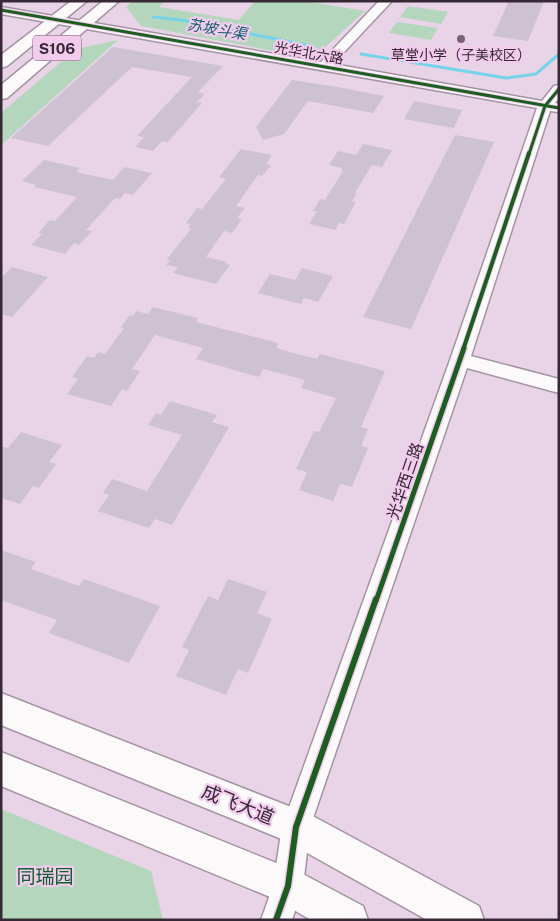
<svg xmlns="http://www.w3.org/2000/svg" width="560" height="921" viewBox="0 0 560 921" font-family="'Public Sans','Noto Sans SC',sans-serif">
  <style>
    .green { fill: #b3d6bd }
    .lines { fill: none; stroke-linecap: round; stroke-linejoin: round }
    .stream { stroke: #76d4ea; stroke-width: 3 }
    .building { fill: #cec1d1 }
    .minor-casing { stroke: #a494a2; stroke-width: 3 }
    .major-casing { stroke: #a494a2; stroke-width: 3 }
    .minor { fill: #fcf9fb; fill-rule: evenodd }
    .major { fill: #fcf9fb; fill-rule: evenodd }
    .cycleway-far3-casing { stroke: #f2cbed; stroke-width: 5 }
    .cycleway-far2-casing { stroke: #f2cbed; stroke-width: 6 }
    .cycleway-far1-casing { stroke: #f2cbed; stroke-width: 8 }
    .cycleway-casing { stroke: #f2cbed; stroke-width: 9 }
    .cycleway-far3 { stroke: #1b5e20; stroke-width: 3 }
    .cycleway-far2 { stroke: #1b5e20; stroke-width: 4 }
    .cycleway-far1 { stroke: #1b5e20; stroke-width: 5 }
    .cycleway { stroke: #1b5e20; stroke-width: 6 }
    .poi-dot { fill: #756473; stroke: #f2cbed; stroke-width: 2 }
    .labels { text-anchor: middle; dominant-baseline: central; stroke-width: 4.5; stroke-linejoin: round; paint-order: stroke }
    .far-street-label { font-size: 14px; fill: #372835; stroke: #f2cbed }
    .far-poi-label { font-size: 14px; fill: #372835; stroke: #f2cbed }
    .far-water-label { font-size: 15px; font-style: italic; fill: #0f5f6b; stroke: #f2cbed }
    .shield { fill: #f2cbed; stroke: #6f596c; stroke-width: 1 }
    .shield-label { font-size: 15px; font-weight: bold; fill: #372835 }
    .street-label { font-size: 16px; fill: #372835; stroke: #f2cbed }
    .near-street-label { font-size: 19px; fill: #372835; stroke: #f2cbed }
    .near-park-label { font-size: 19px; fill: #0e5f2d; stroke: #f2cbed }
  </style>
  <rect width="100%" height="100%" fill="#e9d4e7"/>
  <!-- green -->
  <g class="green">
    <path d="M 133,1 L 165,1 L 159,7 L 239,20 L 255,1 L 304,1 L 365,11 L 322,50 L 296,55 L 141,26 L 126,7 Z"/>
    <path d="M 408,6 L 448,12 L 441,24 L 400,17 Z"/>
    <path d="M 397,22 L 438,28 L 431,40 L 389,33 Z"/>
    <path d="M 118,40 L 1,145 L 1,113 L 76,49 Z"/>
    <path d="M 1,809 L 151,871 L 163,920 L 1,920 Z"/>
  </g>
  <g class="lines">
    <!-- stream -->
    <g class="stream">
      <path d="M 153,17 L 181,20 L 311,46"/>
      <path d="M 361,54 L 506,78 L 536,74 L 559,54"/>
    </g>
  </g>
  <!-- building -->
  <g class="building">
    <path d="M 509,1 L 544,1 L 528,41 L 493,36 Z"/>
    <path d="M 113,47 L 223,66 L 198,92 L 205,94 L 197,102 L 202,103 L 168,142 L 162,141 L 153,151 L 135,147 L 144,137 L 137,136 L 192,77 L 132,67 L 48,146 L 11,138 Z"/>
    <path d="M 292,80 L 338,87 L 384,96 L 373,113 L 308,101 L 284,134 L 263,140 L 256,127 Z"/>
    <path d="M 414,101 L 462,110 L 454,128 L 404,119 Z"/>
    <path d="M 455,135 L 494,142 L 411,329 L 363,317 Z"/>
    <path d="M 363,144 L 392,150 L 382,167 L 372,165 L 355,193 L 357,193 L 352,201 L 356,202 L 344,224 L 339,223 L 335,230 L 309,224 L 317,211 L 313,211 L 320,199 L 325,200 L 343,171 L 341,170 L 342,168 L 329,165 L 338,151 L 356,155 Z"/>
    <path d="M 241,149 L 272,155 L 266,164 L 271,165 L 262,176 L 258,175 L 236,206 L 245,208 L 237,218 L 242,219 L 232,233 L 224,231 L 206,257 L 227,262 L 225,264 L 230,265 L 216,284 L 173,273 L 178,267 L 166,265 L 170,260 L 167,259 L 191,229 L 188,228 L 191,224 L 186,223 L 197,208 L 202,209 L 226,179 L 219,177 Z"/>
    <path d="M 44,160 L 80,168 L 76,172 L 113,180 L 124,167 L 152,173 L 133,195 L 125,193 L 120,199 L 115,198 L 86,230 L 92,231 L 79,245 L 74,243 L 65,254 L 31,245 L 42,234 L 38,233 L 50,220 L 55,221 L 77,197 L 34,187 L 36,185 L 22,181 Z"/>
    <path d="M 12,267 L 48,277 L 12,317 L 1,314 L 1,278 Z"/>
    <path d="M 302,268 L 333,276 L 318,302 L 304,298 L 301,304 L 258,293 L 270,274 L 295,280 Z"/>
    <path d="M 153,307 L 198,318 L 196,322 L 278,343 L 276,348 L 290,352 L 317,359 L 320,354 L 385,371 L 361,427 L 368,429 L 361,446 L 368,448 L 352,487 L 340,484 L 333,501 L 299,490 L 307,472 L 296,469 L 314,431 L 319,432 L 336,398 L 301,388 L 305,380 L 263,369 L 259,377 L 196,359 L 203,348 L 155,335 L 132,369 L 140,371 L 127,391 L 122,389 L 111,406 L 67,394 L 78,379 L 72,377 L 87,356 L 94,358 L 98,352 L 105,354 L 124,328 L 121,327 L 130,315 L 133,316 L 136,311 L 148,314 Z"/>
    <path d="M 170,401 L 217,415 L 212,422 L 229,427 L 172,525 L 155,519 L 149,528 L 98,511 L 109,495 L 103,493 L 112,479 L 147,491 L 182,435 L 148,425 L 156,413 L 161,415 Z"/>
    <path d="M 21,432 L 62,445 L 49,462 L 56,464 L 39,488 L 33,486 L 20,504 L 1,498 L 1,446 L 8,448 Z"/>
    <path d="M 1,550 L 36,562 L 31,569 L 79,586 L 84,579 L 160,606 L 129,663 L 49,633 L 57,620 L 1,600 Z"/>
    <path d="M 228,579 L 267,592 L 257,613 L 272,619 L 248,673 L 238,669 L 226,695 L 176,676 L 189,650 L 182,647 L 208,596 L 218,600 Z"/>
  </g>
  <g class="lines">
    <defs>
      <path id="minor" d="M 379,1 L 392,1 L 333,64 L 542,101 L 554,86 L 559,85 L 559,98 L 555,103 L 559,104 L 559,112 L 550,111 L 471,356 L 559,379 L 559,393 L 467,368 L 310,827 L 303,886 L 292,920 L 261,920 L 273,886 L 282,827 L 450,360 L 537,108 L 1,14 L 1,7 L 321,62 Z"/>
      <g id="major">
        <path d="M 71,1 L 87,1 L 7,66 L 1,68 L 1,55 Z"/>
        <path d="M 103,1 L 119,1 L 7,98 L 1,99 L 1,85 Z"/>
        <path d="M 1,693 L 309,814 L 479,906 L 484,920 L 427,920 L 284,840 L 1,725 Z"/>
        <path d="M 1,752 L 301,873 L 363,906 L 368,920 L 311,920 L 275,899 L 1,786 Z"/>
      </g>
    </defs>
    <!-- minor casing -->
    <use href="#minor" class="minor-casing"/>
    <!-- major casing -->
    <use href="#major" class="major-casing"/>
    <!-- minor -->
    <use href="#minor" class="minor"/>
    <!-- major -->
    <use href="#major" class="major"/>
    <defs>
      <g id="cycleway-far3">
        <path d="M 1,10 L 559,108"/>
        <path d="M 529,154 L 545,106 L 559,89"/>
      </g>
      <path id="cycleway-far2" d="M 463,350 L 529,153"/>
      <path id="cycleway-far1" d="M 376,601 L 464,348"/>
      <path id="cycleway" d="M 276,920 L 288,886 L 296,827 L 376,599"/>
    </defs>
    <!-- cycleway-far3 casing -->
    <use href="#cycleway-far3" class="cycleway-far3-casing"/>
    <!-- cycleway-far2 casing -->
    <use href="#cycleway-far2" class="cycleway-far2-casing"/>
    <!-- cycleway-far1 casing -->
    <use href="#cycleway-far1" class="cycleway-far1-casing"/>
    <!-- cycleway casing -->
    <use href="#cycleway" class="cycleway-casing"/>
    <!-- cycleway-far3 -->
    <use href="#cycleway-far3" class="cycleway-far3"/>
    <!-- cycleway-far2 -->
    <use href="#cycleway-far2" class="cycleway-far2"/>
    <!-- cycleway-far1 -->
    <use href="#cycleway-far1" class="cycleway-far1"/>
    <!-- cycleway -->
    <use href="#cycleway" class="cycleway"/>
  </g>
  <!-- markers -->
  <circle class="poi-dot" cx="461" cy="39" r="5"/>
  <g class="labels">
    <!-- far-street labels -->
    <g class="far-street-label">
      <text transform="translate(309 53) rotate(10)">光华北六路</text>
    </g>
    <!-- far-poi labels -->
    <g class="far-poi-label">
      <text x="461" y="55">草堂小学（子美校区）</text>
    </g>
    <!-- far-water labels -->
    <g class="far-water-label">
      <text transform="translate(217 29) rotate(10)">苏坡斗渠</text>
    </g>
    <!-- shield labels -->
    <rect class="shield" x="33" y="35.5" width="48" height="25" rx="4"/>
    <g class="shield-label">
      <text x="57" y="48">S106</text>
    </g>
    <!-- street labels -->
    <g class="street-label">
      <text transform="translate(405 481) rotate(-71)">光华西三路</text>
    </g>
    <!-- near-street labels -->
    <g class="near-street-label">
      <text transform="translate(238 804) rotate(22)">成飞大道</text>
    </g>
    <!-- near-park labels -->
    <g class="near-park-label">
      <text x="45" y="876">同瑞园</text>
    </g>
  </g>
  <!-- border -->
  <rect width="560" height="921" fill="none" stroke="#372835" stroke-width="5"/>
</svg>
